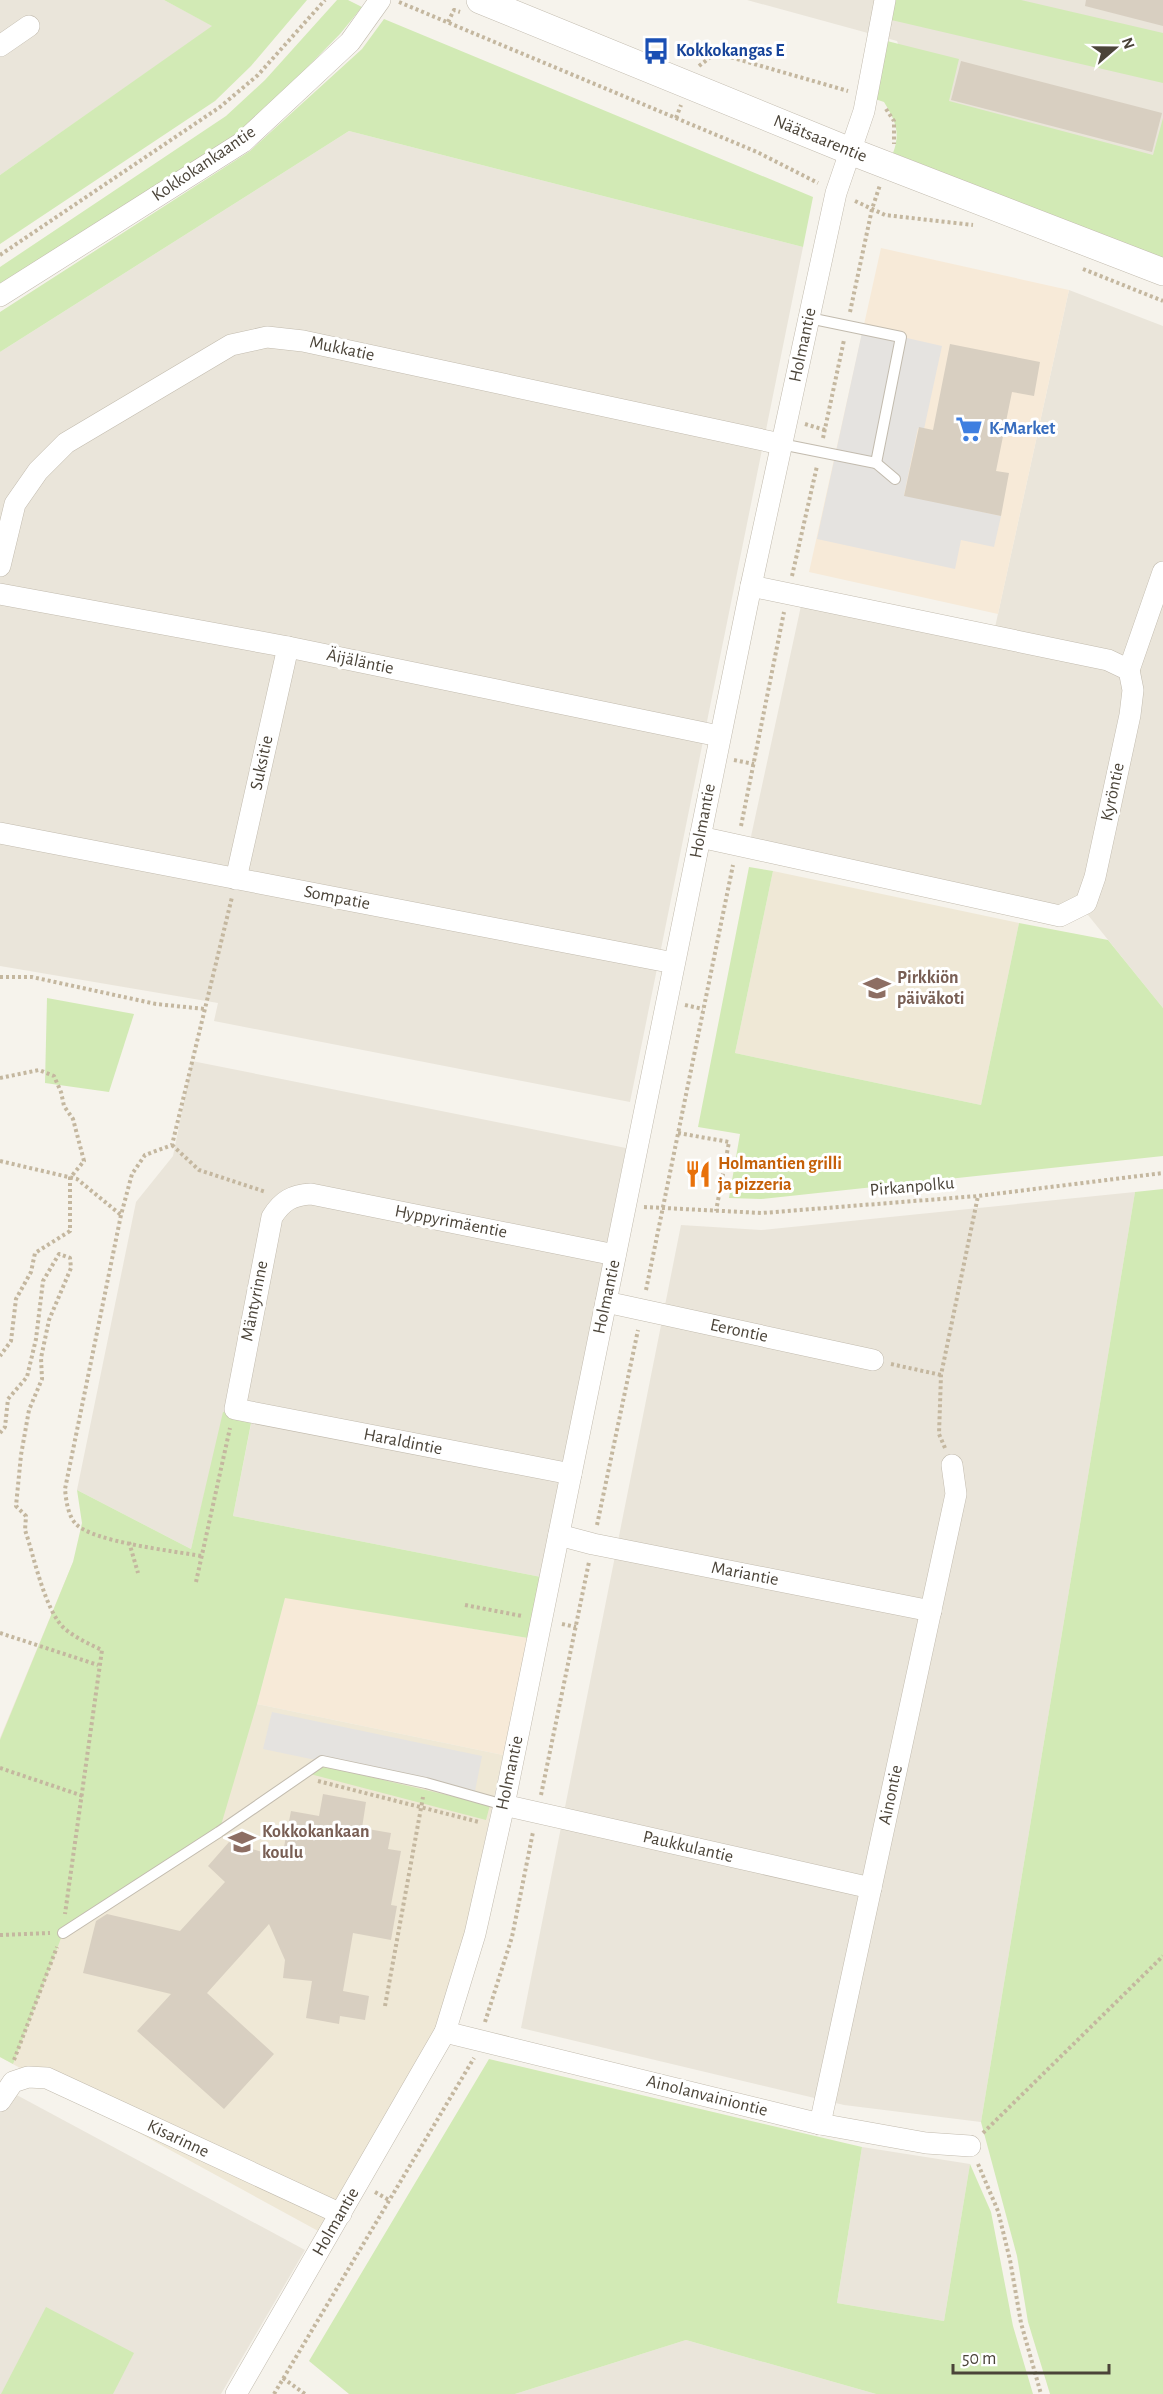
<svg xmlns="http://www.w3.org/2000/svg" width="1163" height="2394" viewBox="0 0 1163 2394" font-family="'Alegreya Sans',sans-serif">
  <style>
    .residential { fill: #eae5da }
    .commercial { fill: #f7ead8 }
    .education { fill: #efe8d6 }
    .green { fill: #d2eab5 }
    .parking { fill: #e5e3e0 }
    .building { fill: #d8cfc1 }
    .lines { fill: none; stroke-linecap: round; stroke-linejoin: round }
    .service-casing { stroke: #c2bbae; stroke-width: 12 }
    .minor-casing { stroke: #c2bbae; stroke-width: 22 }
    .tertiary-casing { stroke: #c2bbae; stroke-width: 28 }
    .path { stroke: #c4b79f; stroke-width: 4; stroke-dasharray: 3 3; stroke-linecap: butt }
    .service { stroke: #fff; stroke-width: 10 }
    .minor { stroke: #fff; stroke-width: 21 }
    .tertiary { stroke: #fff; stroke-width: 27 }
    .labels { text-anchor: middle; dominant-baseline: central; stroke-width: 6; stroke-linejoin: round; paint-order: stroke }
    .transit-label { font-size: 18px; font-weight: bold; fill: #164399; stroke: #fff; text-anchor: start }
    .street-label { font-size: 18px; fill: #4b4439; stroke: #fff }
    .shop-label { font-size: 18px; font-weight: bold; fill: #366cbe; stroke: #fff; text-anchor: start }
    .education-label { font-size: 18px; font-weight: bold; fill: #785e54; stroke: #fff; text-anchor: start }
    .food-label { font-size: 18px; font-weight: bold; fill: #c56008; stroke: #fff; text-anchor: start }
  </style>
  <rect width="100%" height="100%" fill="#f6f3ec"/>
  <!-- residential -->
  <g class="residential">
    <path d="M 0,0 L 164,0 L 213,26 L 0,175 Z"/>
    <path d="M 747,0 L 1163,0 L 1163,230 L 935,140 L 897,41 Z"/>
    <path d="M 349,131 L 803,247 L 630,1102 L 214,1021 L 218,1003 L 0,966 L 0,352 Z"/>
    <path d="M 1069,290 L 1163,326 L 1163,1008 L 1088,915 L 750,841 L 804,592 L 994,632 Z"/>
    <path d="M 192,1061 L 626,1148 L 541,1577 L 233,1516 L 252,1419 L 224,1413 L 191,1549 L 77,1490 L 136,1202 L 173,1156 Z"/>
    <path d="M 1135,1192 L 981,2122 L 844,2105 L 521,2028 L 681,1225 L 761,1230 Z"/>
    <path d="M 0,2086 L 305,2250 L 221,2394 L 0,2394 Z"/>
    <path d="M 862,2147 L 970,2164 L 944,2321 L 837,2303 Z"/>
    <path d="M 686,2340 L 876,2394 L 515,2394 Z"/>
  </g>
  <!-- commercial -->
  <g class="commercial">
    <path d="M 881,248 L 1069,290 L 998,614 L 809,572 Z"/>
    <path d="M 285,1597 L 528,1638 L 503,1755 L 257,1704 Z"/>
  </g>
  <!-- education -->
  <g class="education">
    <path d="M 773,871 L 1019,923 L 981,1105 L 735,1053 Z"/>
    <path d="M 73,1562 L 285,1597 L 257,1704 L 503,1755 L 466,1930 L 439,2029 L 320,2232 L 0,2057 L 0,1738 Z"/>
  </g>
  <!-- green -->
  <g class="green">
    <path d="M 164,0 L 307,0 L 251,66 L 215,101 L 0,244 L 0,175 L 212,26 Z"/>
    <path d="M 337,0 L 348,0 L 362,7 L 340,34 L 284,91 L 237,134 L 0,287 L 0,267 L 226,116 L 265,80 Z"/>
    <path d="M 891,0 L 1021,0 L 1163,33 L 1163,83 L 887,19 Z"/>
    <path d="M 384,19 L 813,197 L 803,247 L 349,131 L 0,352 L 0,312 L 250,151 L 362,49 Z"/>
    <path d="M 879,39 L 959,59 L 949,101 L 1153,155 L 1163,118 L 1163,259 L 893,153 C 901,132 895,120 884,102 L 869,97 Z"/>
    <path d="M 749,867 L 773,871 L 735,1053 L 981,1105 L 1019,923 L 1108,940 L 1163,1008 L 1163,1156 L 761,1199 L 729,1198 L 740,1134 L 698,1127 Z"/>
    <path d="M 47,998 L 134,1014 L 109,1092 L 45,1083 Z"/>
    <path d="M 1163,1189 L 1163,2394 L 1050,2394 L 1028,2322 L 1017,2256 L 981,2122 L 1135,1192 Z"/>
    <path d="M 223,1412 L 252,1418 L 233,1516 L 541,1577 L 528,1638 L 285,1598 L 257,1704 L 219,1832 L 63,1933 L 13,2064 L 0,2057 L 0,1740 L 73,1562 L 82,1523 L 77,1490 L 191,1549 Z"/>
    <path d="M 323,1766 L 490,1805 L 486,1820 L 310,1774 Z"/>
    <path d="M 489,2059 L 862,2147 L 837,2303 L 944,2321 L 970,2164 L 991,2212 L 1013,2326 L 1033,2394 L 876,2394 L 686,2340 L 515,2394 L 349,2394 L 309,2361 Z"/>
    <path d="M 46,2307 L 134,2353 L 113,2394 L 1,2394 Z"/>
  </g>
  <!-- parking -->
  <g class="parking">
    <path d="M 863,328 L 942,346 L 924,429 L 918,428 L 904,495 L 1001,516 L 994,547 L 961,540 L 955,569 L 817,539 Z"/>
    <path d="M 272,1712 L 482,1756 L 474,1796 L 426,1783 L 263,1749 Z"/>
  </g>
  <!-- building -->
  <g class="building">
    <path d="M 1086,0 L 1163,0 L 1163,26 L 1085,6 Z"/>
    <path d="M 961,61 L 1162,113 L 1152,152 L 951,100 Z"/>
    <path d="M 950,344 L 1040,362 L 1034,396 L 1012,392 L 996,471 L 1009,473 L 1001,516 L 904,496 L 919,427 L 933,430 Z"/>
    <path d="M 323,1794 L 366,1802 L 362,1828 L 391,1833 L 388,1849 L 401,1851 L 391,1905 L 397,1906 L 391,1940 L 353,1933 L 343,1991 L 369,1996 L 365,2020 L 340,2016 L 339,2024 L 306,2018 L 312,1981 L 283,1978 L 285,1960 L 269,1924 L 207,1993 L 274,2054 L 224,2109 L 137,2031 L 171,1994 L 83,1973 L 96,1921 L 107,1914 L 180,1931 L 225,1882 L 208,1866 L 229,1842 L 292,1861 L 283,1852 L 291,1811 L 319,1816 Z"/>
  </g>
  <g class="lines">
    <defs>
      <g id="service">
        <path d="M 781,444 L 876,463 L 901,337 L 809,318"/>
        <path d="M 876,463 L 895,479"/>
        <path d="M 63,1933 L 219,1832 L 322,1761 L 426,1783 L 504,1805"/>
      </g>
      <g id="minor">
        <path d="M 0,46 L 29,26"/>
        <path d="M 0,296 L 243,142 L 350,42 L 380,0"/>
        <path d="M 0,566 L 15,504 L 38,471 L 66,443 L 231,345 L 267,337 L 303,341 L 781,444"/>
        <path d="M 0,594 L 288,647 L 719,736"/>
        <path d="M 1129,670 L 1163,572"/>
        <path d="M 0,833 L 674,963"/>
        <path d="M 700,837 L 1060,916 L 1086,903 L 1095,877 L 1130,715 L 1133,690 L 1129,670 L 1108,660 L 751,586"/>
        <path d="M 236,879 L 288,647"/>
        <path d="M 606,1302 L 873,1360"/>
        <path d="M 571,1474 L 235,1409 L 272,1217 C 282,1201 292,1195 311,1194 L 615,1255"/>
        <path d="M 559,1535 L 593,1544 L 931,1611"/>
        <path d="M 504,1805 L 871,1888"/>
        <path d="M 445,2032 L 820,2124 L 926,2143 L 970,2146"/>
        <path d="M 0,2101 L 13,2082 L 28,2077 L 47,2078 L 341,2214"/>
        <path d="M 820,2124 L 956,1494 L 952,1465"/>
        <path d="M 236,2394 L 445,2032 L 475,1934 L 504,1805 L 751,586 L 836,193 L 864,111 L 885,0"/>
      </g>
      <path id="tertiary" d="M 480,0 L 850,151 L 1163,272"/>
    </defs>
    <!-- service casing -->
    <use href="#service" class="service-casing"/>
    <!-- minor casing -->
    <use href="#minor" class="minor-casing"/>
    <!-- tertiary casing -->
    <use href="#tertiary" class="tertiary-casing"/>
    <!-- path -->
    <g class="path">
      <path d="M 399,2 L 757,152 L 818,183"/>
      <path d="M 448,22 L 454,10 L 460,12"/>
      <path d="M 699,66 L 712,56 L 723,55 L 848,91"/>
      <path d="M 886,109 L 894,121 L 894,144"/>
      <path d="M 676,118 L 681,105"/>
      <path d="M 855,201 L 885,215 L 973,225"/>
      <path d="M 0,255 L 220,107 L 258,75 L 325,0"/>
      <path d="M 1083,269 L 1163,301"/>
      <path d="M 850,312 L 872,209 L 880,185"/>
      <path d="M 805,424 L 825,430"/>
      <path d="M 823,438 L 844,340"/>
      <path d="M 792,576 L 817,466"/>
      <path d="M 734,760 L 754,764"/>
      <path d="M 741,826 L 784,612"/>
      <path d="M 0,977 L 32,977 L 156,1004 L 205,1009"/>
      <path d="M 685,1005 L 703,1009"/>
      <path d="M 0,1078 L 39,1070 L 54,1076 L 61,1092 L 64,1106 L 73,1119 L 84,1161 L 70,1178 L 70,1231 L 35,1253 L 31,1272 L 16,1299 L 11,1341 L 0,1356"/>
      <path d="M 678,1133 L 729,1142 L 716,1211"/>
      <path d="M 172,1145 L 199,1170 L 266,1192"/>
      <path d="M 0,1161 L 77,1179 L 121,1215"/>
      <path d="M 644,1207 L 762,1213 L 978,1196 L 1163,1173"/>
      <path d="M 646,1290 L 733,865"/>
      <path d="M 891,1364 L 941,1375"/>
      <path d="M 0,1433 L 5,1427 L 8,1399 L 27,1377 L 36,1339 L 43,1281 L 59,1254 L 70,1258 L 71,1268 L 49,1320 L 41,1358 L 42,1379 L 29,1410 L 21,1455 L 16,1506 L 26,1516 L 25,1530 C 34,1556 45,1612 65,1629 C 76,1638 89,1644 102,1650 L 65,1914"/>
      <path d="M 945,1448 L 939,1434 L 941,1375 L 978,1196"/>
      <path d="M 597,1525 L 638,1330"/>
      <path d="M 129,1542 L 138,1573"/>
      <path d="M 201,1556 C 174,1551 93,1542 76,1524 C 68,1516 66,1500 65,1489 L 121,1215 L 132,1174 L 145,1155 L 172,1145 L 232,897"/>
      <path d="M 196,1582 L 230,1428"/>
      <path d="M 465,1605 L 522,1616"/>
      <path d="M 562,1624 L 576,1627"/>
      <path d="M 0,1633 L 98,1665"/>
      <path d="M 0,1768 L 83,1796"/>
      <path d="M 318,1781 L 479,1822"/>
      <path d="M 541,1795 L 589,1562"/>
      <path d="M 0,1935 L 50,1933"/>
      <path d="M 385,2006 L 423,1797"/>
      <path d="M 485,2022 L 512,1937 L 533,1832"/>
      <path d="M 14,2060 L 57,1947"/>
      <path d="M 983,2133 L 1163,1956"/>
      <path d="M 978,2164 L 998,2211 L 1010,2260 L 1021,2323 L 1041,2394"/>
      <path d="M 375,2192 L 389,2200"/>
      <path d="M 283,2378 L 305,2394"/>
      <path d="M 274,2394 L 474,2058"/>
    </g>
    <!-- service -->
    <use href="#service" class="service"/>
    <!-- minor -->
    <use href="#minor" class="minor"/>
    <!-- tertiary -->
    <use href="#tertiary" class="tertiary"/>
  </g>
  <!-- icons -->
  <defs>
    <symbol id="bus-bare" viewBox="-9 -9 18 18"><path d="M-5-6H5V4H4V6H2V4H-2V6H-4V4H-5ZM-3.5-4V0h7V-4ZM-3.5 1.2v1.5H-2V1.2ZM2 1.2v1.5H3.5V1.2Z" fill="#1a4fb4" stroke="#fff" stroke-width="2.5" paint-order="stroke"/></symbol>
    <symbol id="supermarket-bare" viewBox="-9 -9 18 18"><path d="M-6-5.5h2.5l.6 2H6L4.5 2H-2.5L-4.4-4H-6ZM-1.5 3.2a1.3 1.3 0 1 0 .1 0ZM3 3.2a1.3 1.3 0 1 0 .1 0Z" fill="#3f7fe0" stroke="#fff" stroke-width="2.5" paint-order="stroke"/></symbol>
    <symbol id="school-bare" viewBox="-9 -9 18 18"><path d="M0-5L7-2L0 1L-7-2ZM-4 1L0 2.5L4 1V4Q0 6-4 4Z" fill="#8d6e63" stroke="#fff" stroke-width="2.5" paint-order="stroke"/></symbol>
    <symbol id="restaurant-bare" viewBox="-9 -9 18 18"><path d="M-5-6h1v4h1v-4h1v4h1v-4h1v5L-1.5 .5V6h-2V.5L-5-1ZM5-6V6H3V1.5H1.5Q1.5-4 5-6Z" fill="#e8710a" stroke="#fff" stroke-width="2.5" paint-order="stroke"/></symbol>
  </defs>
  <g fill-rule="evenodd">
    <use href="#bus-bare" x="637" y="32" width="38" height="38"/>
    <use href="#supermarket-bare" x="950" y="410" width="38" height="38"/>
    <use href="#school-bare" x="858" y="969" width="38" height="38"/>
    <use href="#restaurant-bare" x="679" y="1155" width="38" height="38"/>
    <use href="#school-bare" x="223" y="1823" width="38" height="38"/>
  </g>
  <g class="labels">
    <!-- transit labels -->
    <g class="transit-label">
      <text x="676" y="51">Kokkokangas E</text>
    </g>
    <!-- street labels -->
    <g class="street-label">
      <text transform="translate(820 139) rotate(22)">Näätsaarentie</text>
      <text transform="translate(204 164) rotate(-34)">Kokkokankaantie</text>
      <text transform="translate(803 345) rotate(-78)">Holmantie</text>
      <text transform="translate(342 349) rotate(12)">Mukkatie</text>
      <text transform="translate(360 662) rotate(12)">Äijäläntie</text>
      <text transform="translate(262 763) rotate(-78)">Suksitie</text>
      <text transform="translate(1113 792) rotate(-78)">Kyröntie</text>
      <text transform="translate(703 821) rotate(-79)">Holmantie</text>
      <text transform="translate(337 898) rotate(11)">Sompatie</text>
      <text transform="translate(912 1187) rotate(-5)">Pirkanpolku</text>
      <text transform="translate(451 1222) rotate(11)">Hyppyrimäentie</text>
      <text transform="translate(607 1297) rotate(-78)">Holmantie</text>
      <text transform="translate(255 1301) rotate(-79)">Mäntyrinne</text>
      <text transform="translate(739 1331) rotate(12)">Eerontie</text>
      <text transform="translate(403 1442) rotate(11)">Haraldintie</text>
      <text transform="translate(745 1574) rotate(11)">Mariantie</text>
      <text transform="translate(510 1773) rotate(-78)">Holmantie</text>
      <text transform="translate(891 1795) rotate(-78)">Ainontie</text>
      <text transform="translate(688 1847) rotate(13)">Paukkulantie</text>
      <text transform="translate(707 2096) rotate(14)">Ainolanvainiontie</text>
      <text transform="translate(178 2139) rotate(25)">Kisarinne</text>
      <text transform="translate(336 2222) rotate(-60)">Holmantie</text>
    </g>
    <!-- shop labels -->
    <g class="shop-label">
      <text x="989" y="429">K-Market</text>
    </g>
    <!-- education labels -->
    <g class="education-label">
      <text x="897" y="978">Pirkkiön<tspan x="897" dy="21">päiväkoti</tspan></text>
      <text x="262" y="1832">Kokkokankaan<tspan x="262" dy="21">koulu</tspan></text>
    </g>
    <!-- food labels -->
    <g class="food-label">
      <text x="718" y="1164">Holmantien grilli<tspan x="718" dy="21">ja pizzeria</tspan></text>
    </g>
  </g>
  <!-- north arrow -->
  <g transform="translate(1115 48) rotate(70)" stroke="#ffffff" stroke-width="4.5" paint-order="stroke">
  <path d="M0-4.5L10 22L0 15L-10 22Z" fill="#4b4439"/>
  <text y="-9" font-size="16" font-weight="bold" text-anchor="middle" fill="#4b4439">N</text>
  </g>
  <!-- scale -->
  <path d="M953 2364v9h156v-9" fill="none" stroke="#4b4439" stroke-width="3"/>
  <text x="962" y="2364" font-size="18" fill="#4b4439" stroke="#ffffff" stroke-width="4.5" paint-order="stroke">50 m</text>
</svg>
